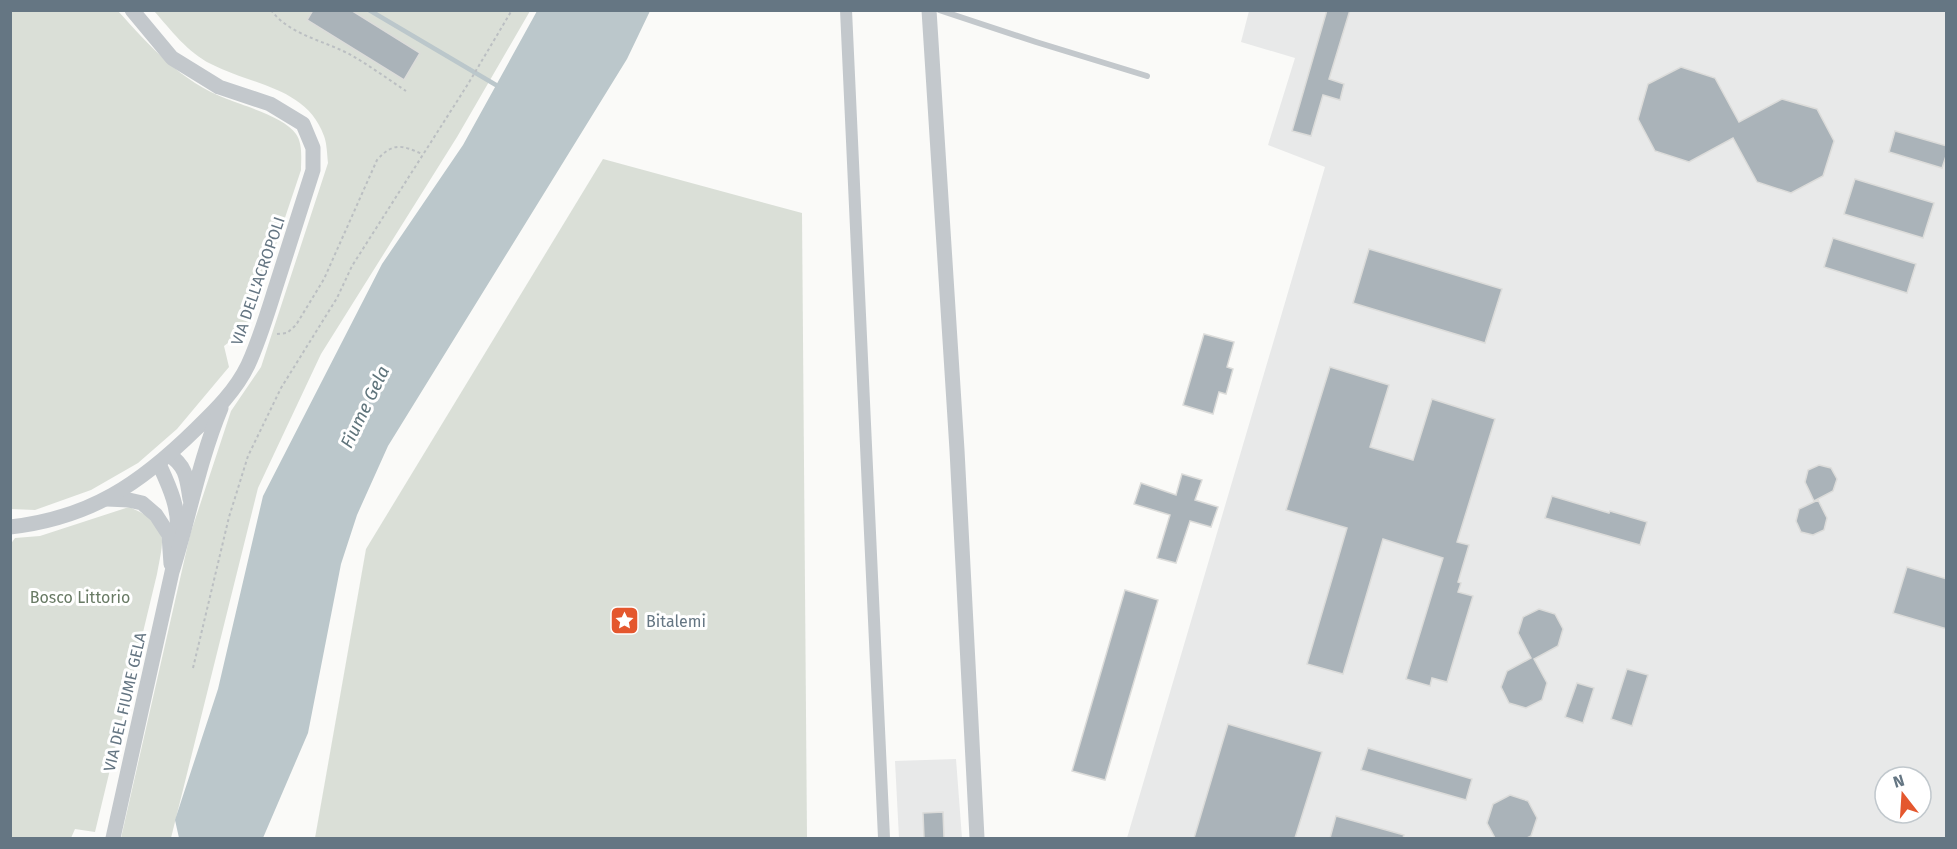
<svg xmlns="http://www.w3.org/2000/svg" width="1957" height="849" viewBox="0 0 1957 849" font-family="'Fira Sans',sans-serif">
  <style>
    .built { fill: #e8e9e9; fill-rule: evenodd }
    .green { fill: #dadfd7 }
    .water { fill: #bbc7cb }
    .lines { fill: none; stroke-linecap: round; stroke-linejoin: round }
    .stream { stroke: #bbc7cb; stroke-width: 4.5 }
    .building { fill: #aab3b9; stroke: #dcdcda; stroke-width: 1.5 }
    .path { stroke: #bbbfc2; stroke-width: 2; stroke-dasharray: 3 3; stroke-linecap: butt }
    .service { stroke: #c3c8cc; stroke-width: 6 }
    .minor { stroke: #c3c8cc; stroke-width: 12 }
    .tertiary { stroke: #c3c8cc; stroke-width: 15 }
    .labels { text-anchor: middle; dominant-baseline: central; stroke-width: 6; stroke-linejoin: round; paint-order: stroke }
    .street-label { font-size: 16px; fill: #657683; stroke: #fff }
    .park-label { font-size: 16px; fill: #687a64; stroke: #fff }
    .poi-label { font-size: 16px; fill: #657683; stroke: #fff; text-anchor: start }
    .water-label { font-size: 18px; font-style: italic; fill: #60757c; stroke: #fff }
  </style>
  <rect width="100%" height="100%" fill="#fafaf8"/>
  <!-- built -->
  <g class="built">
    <path d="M 1249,11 L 1946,11 L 1946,838 L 1127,838 L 1325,167 L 1268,145 L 1295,58 L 1241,42 ZM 1885,777 L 1921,777 L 1921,813 L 1885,813 Z"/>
    <path d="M 956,759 L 962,838 L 899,838 L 895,761 Z"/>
  </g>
  <!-- green -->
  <g class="green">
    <path d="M 11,11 L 118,11 C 150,46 181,82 227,99 C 245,106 286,118 296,134 C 303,144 301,159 301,170 L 245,337 L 233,339 L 224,346 L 229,367 L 177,429 L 138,463 L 91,490 L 35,510 L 11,509 Z"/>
    <path d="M 154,11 L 530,11 L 457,137 L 321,354 L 258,488 L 171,838 L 121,838 L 190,535 L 231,411 L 261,367 L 328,163 C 327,154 327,144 324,136 C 307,87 251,85 211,64 C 187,52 171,30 154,11 Z"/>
    <path d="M 603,159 L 802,213 L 807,838 L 315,838 L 366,549 Z"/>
    <path d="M 129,507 C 170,524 164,536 157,574 L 95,832 L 75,829 L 71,838 L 11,838 L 10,545 L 15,538 L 40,536 Z"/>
  </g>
  <!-- water -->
  <path class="water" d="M 537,11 L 650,11 L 627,59 L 388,446 L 357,515 L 341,564 L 308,733 L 263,838 L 179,838 L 175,820 L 218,689 L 263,496 L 382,264 L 463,145 Z"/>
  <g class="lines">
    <!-- stream -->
    <path class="stream" d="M 369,10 L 496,85"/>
  </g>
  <!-- building -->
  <g class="building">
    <path d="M 313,10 L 351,10 L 420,53 L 404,80 L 307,20 Z"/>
    <path d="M 1327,10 L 1350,10 L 1329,79 L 1344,84 L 1340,100 L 1323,95 L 1311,136 L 1292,131 Z"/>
    <path d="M 1681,67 L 1715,78 L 1739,122 L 1782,99 L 1817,109 L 1834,141 L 1823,176 L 1791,193 L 1757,182 L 1733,138 L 1689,162 L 1655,151 L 1638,119 L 1648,84 Z"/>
    <path d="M 1895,131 L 1947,146 L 1947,153 L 1942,168 L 1889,152 Z"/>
    <path d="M 1855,179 L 1934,203 L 1923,238 L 1844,214 Z"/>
    <path d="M 1833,238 L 1916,264 L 1907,293 L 1824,267 Z"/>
    <path d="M 1369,249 L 1502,289 L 1485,343 L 1353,303 Z"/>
    <path d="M 1204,334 L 1234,342 L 1227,367 L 1233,369 L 1226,394 L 1219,392 L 1213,414 L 1183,405 Z"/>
    <path d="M 1330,367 L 1389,385 L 1370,447 L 1413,460 L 1432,399 L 1495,419 L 1457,542 L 1469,545 L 1458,582 L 1461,583 L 1458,592 L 1473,596 L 1447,682 L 1432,678 L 1430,686 L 1406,679 L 1443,558 L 1383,539 L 1343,674 L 1307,664 L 1347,528 L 1286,510 Z"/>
    <path d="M 1819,465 L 1831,468 L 1837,479 L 1833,491 L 1814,501 L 1805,482 L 1808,470 Z"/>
    <path d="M 1182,474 L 1202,480 L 1195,500 L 1218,507 L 1211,527 L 1190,521 L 1176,563 L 1157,558 L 1170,515 L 1134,504 L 1141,483 L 1176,495 Z"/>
    <path d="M 1552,496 L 1609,513 L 1610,511 L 1647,522 L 1640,545 L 1545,518 Z"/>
    <path d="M 1818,500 L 1827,518 L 1824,530 L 1813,535 L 1801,532 L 1796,521 L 1799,509 Z"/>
    <path d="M 1907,567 L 1947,579 L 1947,629 L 1893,613 Z"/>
    <path d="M 1125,590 L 1158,600 L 1105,780 L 1072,771 Z"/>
    <path d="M 1539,609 L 1555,614 L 1563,629 L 1558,646 L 1534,659 L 1547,683 L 1542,700 L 1526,708 L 1509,703 L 1501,687 L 1507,671 L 1531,658 L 1518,633 L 1523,617 Z"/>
    <path d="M 1627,669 L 1648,675 L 1632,726 L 1611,719 Z"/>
    <path d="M 1577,683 L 1594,688 L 1583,723 L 1565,717 Z"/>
    <path d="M 1228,724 L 1322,752 L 1295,838 L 1194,838 Z"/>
    <path d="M 1368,748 L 1472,779 L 1466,800 L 1361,770 Z"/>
    <path d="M 1510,795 L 1528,801 L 1537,818 L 1531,836 L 1527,838 L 1495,838 L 1487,823 L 1493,804 Z"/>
    <path d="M 943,812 L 944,838 L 924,838 L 923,813 Z"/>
    <path d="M 1336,816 L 1404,835 L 1403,838 L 1330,838 Z"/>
  </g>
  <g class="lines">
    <!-- path -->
    <g class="path">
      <path d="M 271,10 C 289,35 326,41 351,55 C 370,66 388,79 406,91"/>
      <path d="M 277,334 L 287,333 L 296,325 L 324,279 L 377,160 C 393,142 402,145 422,154"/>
      <path d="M 193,668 L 229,517 L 248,456 L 281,388 L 337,298 L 352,266 L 468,84 L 512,10"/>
    </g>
    <!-- service -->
    <path class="service" d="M 939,10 L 1036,42 L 1147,76"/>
    <!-- minor -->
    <path class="minor" d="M 846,10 L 884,838"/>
    <!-- tertiary -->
    <g class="tertiary">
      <path d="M 929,10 L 957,450 L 977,838"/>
      <path d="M 169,455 C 187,466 187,481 190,499"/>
      <path d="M 159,464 C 169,486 180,509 177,533"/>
      <path d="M 107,499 L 129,500 L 142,503 L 156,515 L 169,535 L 171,564"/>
      <path d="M 10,527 C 90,518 140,484 196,429 C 216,410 236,390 248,365 C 260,339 268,311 277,283 C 289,245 301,208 313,170 L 313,148 L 303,124 L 270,104 L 219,87 L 172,58 L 132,10"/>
      <path d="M 113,838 L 172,572 C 189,518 199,461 221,408"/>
    </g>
  </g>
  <!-- icons -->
  <defs>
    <symbol id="sight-square" viewBox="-11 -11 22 22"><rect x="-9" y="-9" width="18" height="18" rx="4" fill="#e4572e" stroke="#fff"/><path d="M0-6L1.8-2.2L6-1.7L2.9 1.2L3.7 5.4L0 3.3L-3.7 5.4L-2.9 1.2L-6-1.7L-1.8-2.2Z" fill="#fff"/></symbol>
  </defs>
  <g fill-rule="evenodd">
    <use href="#sight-square" x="608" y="604" width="33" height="33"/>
  </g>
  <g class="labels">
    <!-- street labels -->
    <g class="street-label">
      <text transform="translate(258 281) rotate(-71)">VIA DELL'ACROPOLI</text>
      <text transform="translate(125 702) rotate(-77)">VIA DEL FIUME GELA</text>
    </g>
    <!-- park labels -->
    <g class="park-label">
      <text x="80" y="597">Bosco Littorio</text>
    </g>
    <!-- poi labels -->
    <g class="poi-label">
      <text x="646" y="621">Bitalemi</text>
    </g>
    <!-- water labels -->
    <g class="water-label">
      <text transform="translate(365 407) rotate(-64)">Fiume Gela</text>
    </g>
  </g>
  <!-- border -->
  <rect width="1957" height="849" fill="none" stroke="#657683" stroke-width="24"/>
  <!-- north arrow -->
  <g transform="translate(1903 795) rotate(343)"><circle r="28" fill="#ffffff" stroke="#c1c8cd" stroke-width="1.5"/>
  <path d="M0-4.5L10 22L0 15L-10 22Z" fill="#e4572e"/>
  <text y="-9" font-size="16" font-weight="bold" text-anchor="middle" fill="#657683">N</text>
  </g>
</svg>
